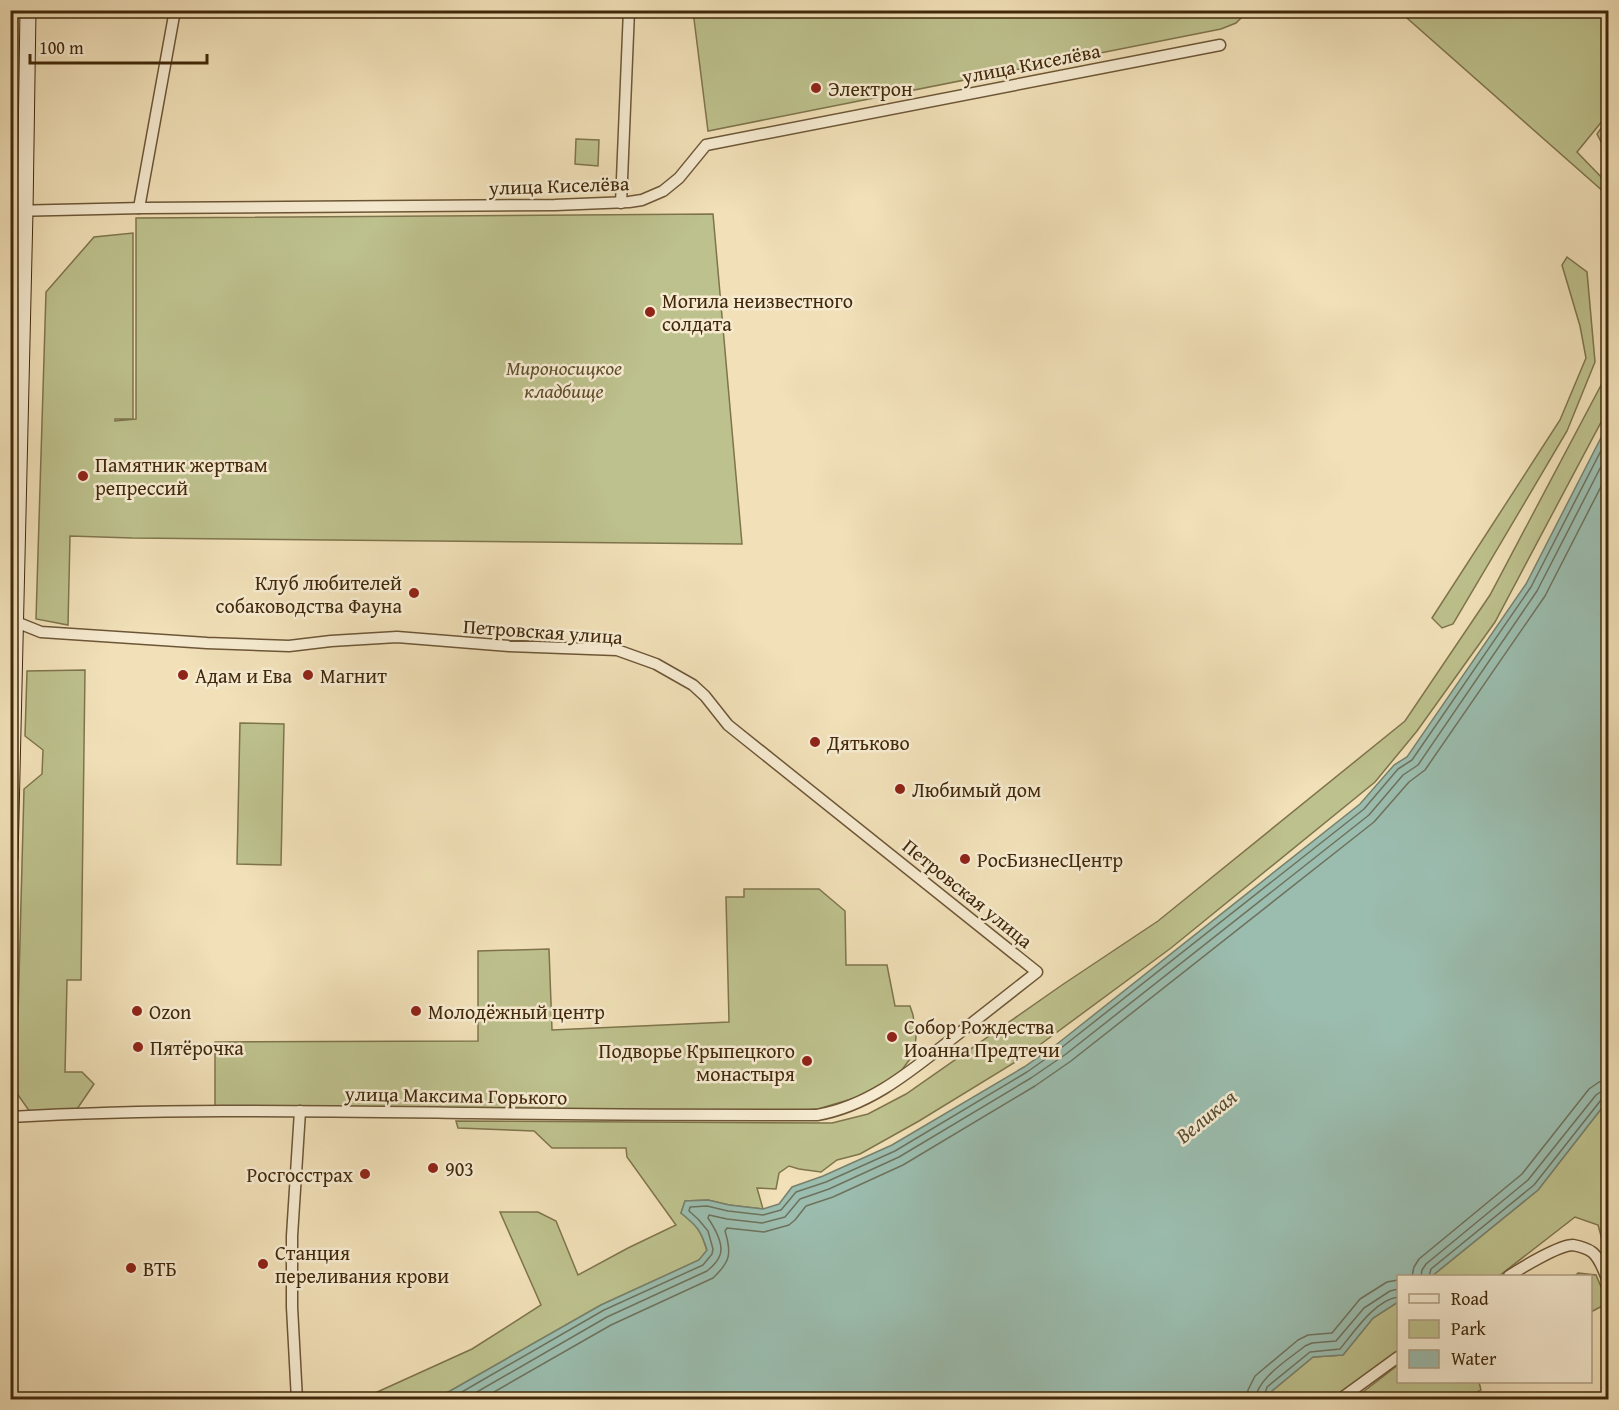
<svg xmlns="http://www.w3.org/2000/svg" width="1619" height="1410" viewBox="0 0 1619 1410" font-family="'Gentium Book Plus',serif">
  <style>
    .green { fill: #bdc18d; stroke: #7f744c; stroke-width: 1.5 }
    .water { fill: #9bbdaf; stroke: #77816d; stroke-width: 1.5 }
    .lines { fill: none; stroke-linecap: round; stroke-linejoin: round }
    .shore { stroke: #6e725c; stroke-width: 1.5 }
    .minor-casing { stroke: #6d5636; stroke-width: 13 }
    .secondary-casing { stroke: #41280a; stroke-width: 17 }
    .minor { stroke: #f6ebd1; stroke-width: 10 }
    .secondary { stroke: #f6ebd1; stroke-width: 15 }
    .poi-dot { fill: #8f2418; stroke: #f6ebd1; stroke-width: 2 }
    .labels { text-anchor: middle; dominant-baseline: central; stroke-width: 5; stroke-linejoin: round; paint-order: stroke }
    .street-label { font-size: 20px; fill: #41280a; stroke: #f6ebd1 }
    .poi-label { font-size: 20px; fill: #41280a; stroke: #f6ebd1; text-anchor: start }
    .park-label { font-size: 20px; font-style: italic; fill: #604e2b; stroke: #f6ebd1 }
    .water-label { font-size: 21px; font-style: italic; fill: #584d33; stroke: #f6ebd1 }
  </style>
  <rect width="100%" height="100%" fill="#f1e0b8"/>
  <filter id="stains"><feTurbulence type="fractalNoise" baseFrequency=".00333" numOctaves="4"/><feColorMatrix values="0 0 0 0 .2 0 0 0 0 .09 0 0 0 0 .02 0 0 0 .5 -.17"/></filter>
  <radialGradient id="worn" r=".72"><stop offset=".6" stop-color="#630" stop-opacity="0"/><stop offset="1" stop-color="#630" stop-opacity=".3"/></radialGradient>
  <!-- green -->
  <g class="green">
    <path d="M 693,11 L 693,10 L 1248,11 L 1236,23 L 1221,29 L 708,131 Z"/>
    <path d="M 1399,11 L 1608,11 L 1608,114 L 1577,152 L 1606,182 L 1605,193 Z"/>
    <path d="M 1608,118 L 1608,155 L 1597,134 Z"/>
    <path d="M 576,139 L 599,140 L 598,166 L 575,164 Z"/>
    <path d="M 713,214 L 742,544 L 132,538 L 70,536 L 68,625 L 36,619 L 46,292 L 94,237 L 133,233 L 133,419 L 115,419 L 115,421 L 136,419 L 136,218 Z"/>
    <path d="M 1567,257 L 1587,272 L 1595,362 L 1567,431 L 1453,624 L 1442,628 L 1432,618 L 1560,420 L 1586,358 L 1580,326 L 1562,265 Z"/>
    <path d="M 1608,372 L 1608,409 L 1495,622 L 1417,731 L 1375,782 L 1171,948 L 1022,1058 L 919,1121 L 860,1154 L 837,1160 L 821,1172 L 799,1169 L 789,1166 L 779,1173 L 776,1189 L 757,1188 L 763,1209 L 729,1205 L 708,1200 L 685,1201 L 681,1213 C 697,1226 701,1230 707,1251 L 699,1260 L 601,1305 L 436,1399 L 357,1400 L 375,1393 L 472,1349 L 541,1305 L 500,1212 L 538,1212 L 556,1221 L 578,1275 L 628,1248 L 676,1225 L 627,1157 L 626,1148 L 552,1148 L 534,1131 L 458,1128 L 456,1121 L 832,1123 L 868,1114 L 906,1094 L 1062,985 L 1158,921 L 1405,721 L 1490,595 Z"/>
    <path d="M 85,670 L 81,980 L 67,980 L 65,1072 L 82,1072 L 94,1084 L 75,1112 L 30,1112 L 16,1092 L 24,789 L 42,774 L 43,750 L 25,736 L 27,671 Z"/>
    <path d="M 240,723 L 284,724 L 281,865 L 237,864 Z"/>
    <path d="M 744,889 L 819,889 L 845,911 L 846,965 L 887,965 L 895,1006 L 910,1006 L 913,1015 L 916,1036 L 915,1047 L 910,1059 L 895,1079 L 858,1097 L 818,1109 L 732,1115 L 215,1113 L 215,1042 L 478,1041 L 478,951 L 549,949 L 552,1030 L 729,1022 L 726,897 L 744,897 Z"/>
    <path d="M 1608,1100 L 1608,1261 L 1598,1225 L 1575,1217 L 1499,1276 L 1432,1276 L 1538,1190 Z"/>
    <path d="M 1578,1273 L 1596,1275 L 1608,1303 L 1591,1312 L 1590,1276 L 1575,1276 Z"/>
    <path d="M 1398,1302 L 1398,1355 L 1342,1399 L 1268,1400 L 1272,1391 L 1313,1357 L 1343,1355 L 1373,1318 Z"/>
    <path d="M 1398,1365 L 1398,1382 L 1479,1382 L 1481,1390 L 1465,1399 L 1354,1399 Z"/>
  </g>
  <!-- water -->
  <path class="water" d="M 1608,424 L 1608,1100 L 1538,1190 L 1432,1276 L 1398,1276 L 1398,1302 L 1373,1318 L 1343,1355 L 1313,1357 L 1272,1391 L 1268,1399 L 436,1399 L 601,1305 L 699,1260 L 707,1250 C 701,1230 697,1226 681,1213 L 685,1201 L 708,1200 L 729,1205 L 763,1209 L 779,1204 L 792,1187 L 823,1176 L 892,1145 L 1024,1067 L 1057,1044 L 1360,804 L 1394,765 L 1407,757 L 1526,584 Z"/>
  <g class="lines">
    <!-- shore -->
    <g class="shore">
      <path d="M 1412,1276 L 1414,1267 L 1419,1259 L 1522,1174 L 1589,1089 L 1599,1082 L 1608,1081"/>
      <path d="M 1421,1276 L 1422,1270 L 1426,1264 L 1528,1180 L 1596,1095 L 1602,1091 L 1608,1090"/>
      <path d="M 1429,1276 L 1431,1269 L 1534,1185 L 1601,1100 L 1608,1097"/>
      <path d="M 448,1400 L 604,1310 L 703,1265 L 712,1254 L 713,1249 L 708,1231 L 698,1219 L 689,1211 L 690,1207 L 707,1206 L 728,1211 L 763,1215 L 781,1210 L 796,1192 L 826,1182 L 895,1151 L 1027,1072 L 1061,1048 L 1364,809 L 1398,769 L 1412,760 L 1531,587 L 1608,437"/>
      <path d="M 463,1400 L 607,1317 L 707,1271 C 712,1267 718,1261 720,1255 C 724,1244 714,1227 708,1218 L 709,1215 L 727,1219 L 762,1223 L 785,1217 L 800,1199 L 829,1189 L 899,1157 L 1031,1078 L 1066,1054 L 1369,815 L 1403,775 L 1418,765 L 1537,591 L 1608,453"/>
      <path d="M 480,1400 L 611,1325 L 713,1278 C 730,1262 732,1254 725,1231 L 727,1228 L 764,1232 L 789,1225 L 795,1220 L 806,1206 L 833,1197 L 903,1165 L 1035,1086 L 1071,1061 L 1374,822 L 1409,782 L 1425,770 L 1545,596 L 1608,473"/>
      <path d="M 1246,1400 L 1248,1390 L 1255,1376 L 1298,1340 L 1308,1335 L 1332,1333 L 1360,1299 L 1387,1282 L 1398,1280"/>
      <path d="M 1255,1400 C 1257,1378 1289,1359 1305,1346 L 1312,1343 L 1336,1341 L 1364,1308 L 1390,1291 L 1398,1289"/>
      <path d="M 1263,1400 L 1267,1387 L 1310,1352 L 1340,1349 C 1354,1332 1375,1300 1398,1297"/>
    </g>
    <defs>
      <g id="minor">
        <path d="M 621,203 L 629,10"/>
        <path d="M 139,208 L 175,10"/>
        <path d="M 10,211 L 143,208 L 555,205 L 629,202 L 642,200 L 663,191 L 679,178 L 706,145 L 1220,45"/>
        <path d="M 10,1117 C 164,1108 318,1111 472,1113 C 587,1115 702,1115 817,1115 C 870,1106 912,1070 953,1038 C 981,1016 1009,994 1037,972 L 728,725 L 705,696 L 693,685 L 656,664 L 617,650 L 509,646 L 397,637 L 331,641 L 289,646 L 207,643 L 41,632 L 16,622 L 11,622"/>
        <path d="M 1509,1276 C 1521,1268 1559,1245 1573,1245 C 1578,1246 1588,1249 1592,1252 C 1600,1258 1604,1272 1608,1281"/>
        <path d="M 297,1400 L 292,1307 L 292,1236 L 300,1111"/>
        <path d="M 1339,1400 L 1398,1357"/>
      </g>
      <path id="secondary" d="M 10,859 L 25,211 L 28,10"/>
    </defs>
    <!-- minor casing -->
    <use href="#minor" class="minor-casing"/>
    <!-- secondary casing -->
    <use href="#secondary" class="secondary-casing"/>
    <!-- minor -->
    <use href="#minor" class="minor"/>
    <!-- secondary -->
    <use href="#secondary" class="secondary"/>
  </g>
  <!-- markers -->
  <g class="poi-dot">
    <circle cx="816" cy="88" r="6"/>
    <circle cx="650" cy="312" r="6"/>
    <circle cx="83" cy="476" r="6"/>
    <circle cx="414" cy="593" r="6"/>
    <circle cx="183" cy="675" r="6"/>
    <circle cx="308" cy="675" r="6"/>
    <circle cx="815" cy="742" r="6"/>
    <circle cx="900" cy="789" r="6"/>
    <circle cx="965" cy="859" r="6"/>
    <circle cx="137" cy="1011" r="6"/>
    <circle cx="416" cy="1011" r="6"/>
    <circle cx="892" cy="1037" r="6"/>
    <circle cx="138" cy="1047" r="6"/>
    <circle cx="807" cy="1061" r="6"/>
    <circle cx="433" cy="1168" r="6"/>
    <circle cx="365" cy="1174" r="6"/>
    <circle cx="263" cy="1264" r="6"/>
    <circle cx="131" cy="1268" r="6"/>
  </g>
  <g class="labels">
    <!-- street labels -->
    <g class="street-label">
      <text transform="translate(1031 63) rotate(-11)">улица Киселёва</text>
      <text transform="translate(559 185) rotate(-2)">улица Киселёва</text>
      <text transform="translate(543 631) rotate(4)">Петровская улица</text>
      <text transform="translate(968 893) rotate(39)">Петровская улица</text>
      <text transform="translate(456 1095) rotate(1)">улица Максима Горького</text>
    </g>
    <!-- poi labels -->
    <g class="poi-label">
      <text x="828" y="88">Электрон</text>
      <text x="662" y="300">Могила неизвестного<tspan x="662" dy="23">солдата</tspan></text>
      <text x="95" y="464">Памятник жертвам<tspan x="95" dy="23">репрессий</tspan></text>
      <text x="402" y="582" text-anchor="end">Клуб любителей<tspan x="402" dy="23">собаководства Фауна</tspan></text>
      <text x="195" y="675">Адам и Ева</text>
      <text x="320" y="675">Магнит</text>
      <text x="827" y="742">Дятьково</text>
      <text x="912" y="789">Любимый дом</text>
      <text x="977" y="859">РосБизнесЦентр</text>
      <text x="149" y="1011">Ozon</text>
      <text x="428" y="1011">Молодёжный центр</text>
      <text x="904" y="1026">Собор Рождества<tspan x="904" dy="23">Иоанна Предтечи</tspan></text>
      <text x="150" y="1047">Пятёрочка</text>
      <text x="795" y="1050" text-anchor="end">Подворье Крыпецкого<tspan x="795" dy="23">монастыря</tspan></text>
      <text x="445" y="1168">903</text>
      <text x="353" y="1174" text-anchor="end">Росгосстрах</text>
      <text x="275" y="1252">Станция<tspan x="275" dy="23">переливания крови</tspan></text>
      <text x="143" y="1268">ВТБ</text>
    </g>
    <!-- park labels -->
    <g class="park-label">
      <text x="564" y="367">Мироносицкое<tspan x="564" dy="23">кладбище</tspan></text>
    </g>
    <!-- water labels -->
    <g class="water-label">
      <text transform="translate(1206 1116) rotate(-39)">Великая</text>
    </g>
  </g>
  <!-- margin -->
  <rect width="1619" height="1410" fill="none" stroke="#f1e0b8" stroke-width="36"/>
  <rect x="12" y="12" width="1595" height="1386" fill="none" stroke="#41280a" stroke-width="3"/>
  <rect x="18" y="18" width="1583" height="1374" fill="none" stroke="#41280a" stroke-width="1.5"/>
  <!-- legend -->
  <rect x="1397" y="1275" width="195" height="108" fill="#f6ebd1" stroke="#ae9d81" stroke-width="1.5"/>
  <rect x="1409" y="1294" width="30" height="9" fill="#f6ebd1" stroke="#ae9d81" stroke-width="1.5"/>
  <text x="1451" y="1305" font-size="18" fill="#41280a">Road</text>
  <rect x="1409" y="1320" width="30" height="18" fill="#bdc18d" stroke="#ae9d81" stroke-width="1.5"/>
  <text x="1451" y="1335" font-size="18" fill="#41280a">Park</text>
  <rect x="1409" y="1350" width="30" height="18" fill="#9bbdaf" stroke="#ae9d81" stroke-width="1.5"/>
  <text x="1451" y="1365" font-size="18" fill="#41280a">Water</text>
  <!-- scale -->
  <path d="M30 54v9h177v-9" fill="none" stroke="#41280a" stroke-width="3"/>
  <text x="39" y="54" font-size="18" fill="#41280a" stroke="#f6ebd1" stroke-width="4.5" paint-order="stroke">100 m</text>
  <rect width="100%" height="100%" filter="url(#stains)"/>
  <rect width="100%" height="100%" fill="url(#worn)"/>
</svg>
